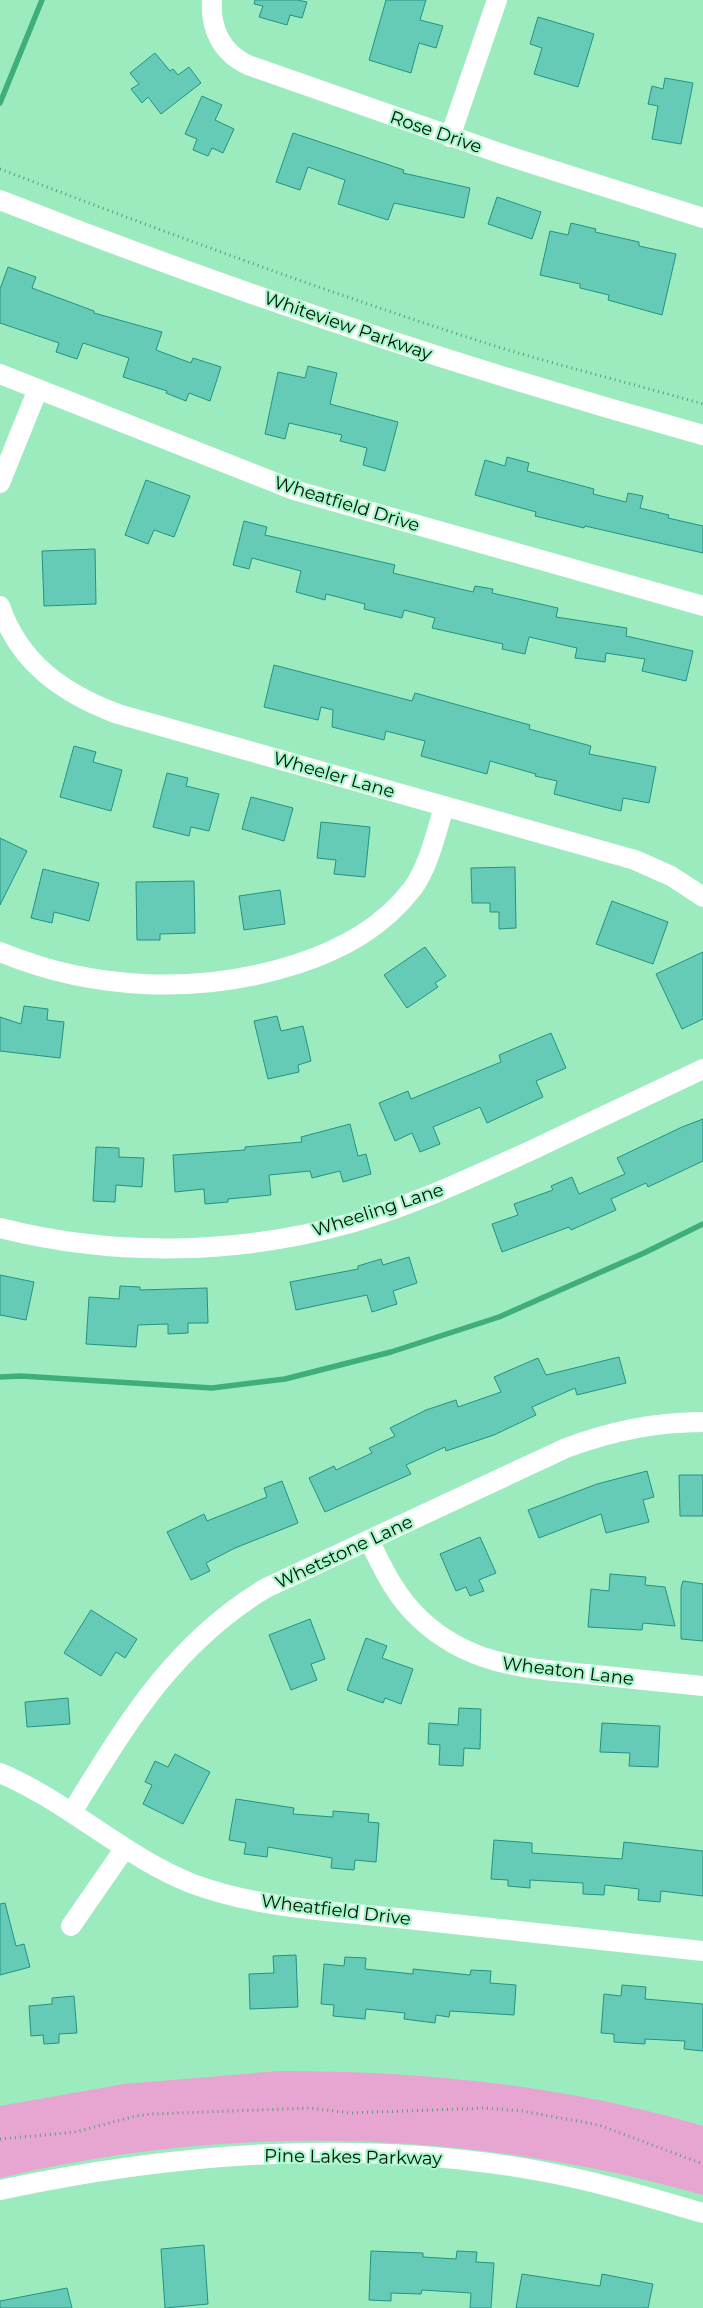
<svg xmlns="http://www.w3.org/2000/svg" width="703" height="2308" viewBox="0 0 703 2308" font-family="Montserrat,sans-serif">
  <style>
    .green { fill: #e6a6d1 }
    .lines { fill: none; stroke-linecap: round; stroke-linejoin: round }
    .stream { stroke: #3fae79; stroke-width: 5.5 }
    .building { fill: #65cbb7; stroke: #239381 }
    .path { stroke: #629b7b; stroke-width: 3; stroke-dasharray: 1 4; stroke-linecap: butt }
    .minor { stroke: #fff; stroke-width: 20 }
    .labels { text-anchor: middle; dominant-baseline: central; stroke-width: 4.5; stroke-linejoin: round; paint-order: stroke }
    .street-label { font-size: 18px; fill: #001408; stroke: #a8f8cb }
  </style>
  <rect width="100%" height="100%" fill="#9bebbf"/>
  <!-- green -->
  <path class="green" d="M 279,2071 C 422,2071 565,2085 703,2126 L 703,2195 C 475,2130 231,2122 0,2178 L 0,2106 L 124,2084 Z"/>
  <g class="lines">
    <!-- stream -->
    <g class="stream">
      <path d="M 0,103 L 42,0"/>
      <path d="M 0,1377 L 21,1376 L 212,1388 L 285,1379 L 391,1352 L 499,1317 L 644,1253 L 703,1224"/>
    </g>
  </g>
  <!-- building -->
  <g class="building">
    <path d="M 255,0 L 298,0 L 307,2 L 302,18 L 290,15 L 287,25 L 259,17 L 263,6 L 254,4 Z"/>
    <path d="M 386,0 L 426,0 L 420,20 L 443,26 L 436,48 L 419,43 L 411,73 L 369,60 Z"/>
    <path d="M 538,17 L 594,34 L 578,87 L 534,74 L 542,48 L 530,44 Z"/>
    <path d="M 155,53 L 170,71 L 173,69 L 178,75 L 189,67 L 201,83 L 161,114 L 148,97 L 142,103 L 131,89 L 139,84 L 130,73 Z"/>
    <path d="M 665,78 L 693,83 L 681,144 L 652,139 L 658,106 L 648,104 L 652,86 L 663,89 Z"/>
    <path d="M 202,96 L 222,105 L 215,120 L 234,129 L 223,153 L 212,148 L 208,156 L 193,150 L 197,139 L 185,134 Z"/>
    <path d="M 293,133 L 404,170 L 403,173 L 470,188 L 464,218 L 394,203 L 388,220 L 338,204 L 345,180 L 308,167 L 300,190 L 276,182 Z"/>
    <path d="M 497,197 L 541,212 L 532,239 L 488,224 Z"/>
    <path d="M 571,223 L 596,229 L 595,232 L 639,242 L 639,246 L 676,254 L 662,315 L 608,300 L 609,295 L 580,288 L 580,284 L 540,275 L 550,231 L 568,235 Z"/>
    <path d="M 8,267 L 36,277 L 32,288 L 94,311 L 94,313 L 162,332 L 156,350 L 191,363 L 193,358 L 221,367 L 210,401 L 189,393 L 186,401 L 166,393 L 167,391 L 123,377 L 129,358 L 83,343 L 77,359 L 56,352 L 59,343 L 0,323 L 0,289 Z"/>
    <path d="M 308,366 L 337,373 L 330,404 L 398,422 L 385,471 L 363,465 L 367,448 L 340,441 L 342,435 L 289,423 L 285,439 L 265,434 L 278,372 L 305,378 Z"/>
    <path d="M 507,457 L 529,463 L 527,471 L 594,489 L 593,494 L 626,502 L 628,493 L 643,496 L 640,508 L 669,515 L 668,518 L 703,526 L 703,553 L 585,526 L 584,528 L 535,516 L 536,512 L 475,495 L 485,460 L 505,466 Z"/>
    <path d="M 146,480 L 190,496 L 174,537 L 154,530 L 148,544 L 125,535 Z"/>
    <path d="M 244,521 L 267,527 L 265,535 L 395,565 L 393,573 L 473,592 L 475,586 L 493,589 L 492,593 L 558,608 L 556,617 L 627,628 L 626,636 L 693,651 L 686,681 L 642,671 L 645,659 L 606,653 L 605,662 L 575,658 L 577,648 L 529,637 L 525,654 L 502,649 L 503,644 L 432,628 L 435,618 L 404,610 L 402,618 L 364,609 L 365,604 L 326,594 L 325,600 L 296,592 L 301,571 L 252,558 L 249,569 L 233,565 Z"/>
    <path d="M 95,549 L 96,604 L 44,606 L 42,551 Z"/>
    <path d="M 274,665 L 412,701 L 415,693 L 530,725 L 529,729 L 591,746 L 589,754 L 656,767 L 649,803 L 623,798 L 621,811 L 604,807 L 554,794 L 557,781 L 535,776 L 536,774 L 490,761 L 487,774 L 421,756 L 425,741 L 386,731 L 384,740 L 332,727 L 333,710 L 321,707 L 318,720 L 264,707 Z"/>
    <path d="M 74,746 L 96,752 L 93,762 L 122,770 L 111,811 L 60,797 Z"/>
    <path d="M 167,773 L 188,778 L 186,786 L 219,794 L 209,831 L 191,827 L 189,836 L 153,827 Z"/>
    <path d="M 251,797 L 293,808 L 284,841 L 242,829 Z"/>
    <path d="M 321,822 L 370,827 L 365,877 L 334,874 L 336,860 L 317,858 Z"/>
    <path d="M 0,838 L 27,851 L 0,905 Z"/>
    <path d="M 515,867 L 516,928 L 499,929 L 499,912 L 490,912 L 490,903 L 472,903 L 471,868 Z"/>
    <path d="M 43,869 L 99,883 L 89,921 L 54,912 L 52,923 L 31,918 Z"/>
    <path d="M 194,881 L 195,933 L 160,934 L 160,940 L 137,940 L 136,882 Z"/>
    <path d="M 280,890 L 285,924 L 244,930 L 239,896 Z"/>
    <path d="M 612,901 L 668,922 L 653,964 L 596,944 Z"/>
    <path d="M 425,947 L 446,976 L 435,983 L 438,987 L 407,1008 L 384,975 Z"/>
    <path d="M 703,952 L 703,1019 L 682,1029 L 656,974 Z"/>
    <path d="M 24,1006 L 48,1009 L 47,1020 L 64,1022 L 60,1058 L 0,1051 L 0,1017 L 21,1024 Z"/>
    <path d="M 277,1016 L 281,1031 L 303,1026 L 311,1061 L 298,1065 L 299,1072 L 268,1079 L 254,1021 Z"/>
    <path d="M 551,1033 L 566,1068 L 536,1081 L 543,1097 L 487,1123 L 480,1107 L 433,1127 L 440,1144 L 420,1152 L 412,1133 L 395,1141 L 379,1103 L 408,1091 L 411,1099 L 501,1062 L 499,1055 Z"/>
    <path d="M 703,1119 L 703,1161 L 648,1187 L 646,1183 L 611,1199 L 616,1210 L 571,1230 L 569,1227 L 502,1252 L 492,1224 L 518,1215 L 514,1204 L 553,1190 L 551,1186 L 572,1177 L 579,1194 L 625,1174 L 617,1158 L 682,1127 Z"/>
    <path d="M 350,1124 L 358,1156 L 366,1154 L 371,1174 L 343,1182 L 340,1171 L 312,1178 L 310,1171 L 269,1175 L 271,1195 L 228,1199 L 228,1202 L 205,1204 L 204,1189 L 175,1192 L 173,1155 L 245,1150 L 245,1147 L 302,1142 L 301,1137 Z"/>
    <path d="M 96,1147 L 119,1148 L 119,1157 L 144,1158 L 142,1187 L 116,1185 L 115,1202 L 93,1201 Z"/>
    <path d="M 409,1257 L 417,1283 L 393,1291 L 397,1304 L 372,1312 L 367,1295 L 296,1310 L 290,1282 L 358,1269 L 358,1266 L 381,1259 L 383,1265 Z"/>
    <path d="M 0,1275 L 34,1282 L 26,1320 L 0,1315 Z"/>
    <path d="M 120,1286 L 140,1287 L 140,1290 L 207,1288 L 208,1323 L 188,1323 L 188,1333 L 168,1334 L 168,1324 L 138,1325 L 136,1347 L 86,1344 L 89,1297 L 119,1299 Z"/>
    <path d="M 619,1357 L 626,1383 L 577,1395 L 575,1388 L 532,1407 L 536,1415 L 494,1435 L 446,1451 L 445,1447 L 406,1465 L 411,1474 L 325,1512 L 309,1478 L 334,1466 L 336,1470 L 372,1453 L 369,1448 L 395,1436 L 390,1428 L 426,1410 L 456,1400 L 458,1407 L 501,1392 L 494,1377 L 538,1358 L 546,1375 Z"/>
    <path d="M 647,1471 L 654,1497 L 643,1500 L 649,1522 L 606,1533 L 601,1514 L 539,1538 L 528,1510 L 597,1484 Z"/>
    <path d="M 679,1475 L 703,1475 L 703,1516 L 680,1516 Z"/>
    <path d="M 282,1481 L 298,1523 L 235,1548 L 206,1563 L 210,1571 L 191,1580 L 167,1532 L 204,1514 L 207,1521 L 267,1497 L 264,1488 Z"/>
    <path d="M 480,1537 L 496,1573 L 479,1580 L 484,1591 L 470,1596 L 466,1587 L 456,1591 L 440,1554 Z"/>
    <path d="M 610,1574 L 646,1577 L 645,1585 L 665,1587 L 675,1626 L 643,1623 L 642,1630 L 588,1627 L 591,1589 L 609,1591 Z"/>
    <path d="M 683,1581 L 703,1584 L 703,1641 L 681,1639 L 681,1588 Z"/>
    <path d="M 91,1610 L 137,1639 L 125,1658 L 116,1652 L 101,1676 L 64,1653 Z"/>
    <path d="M 310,1619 L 325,1659 L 311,1664 L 317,1680 L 291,1690 L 269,1635 Z"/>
    <path d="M 366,1638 L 387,1646 L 382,1658 L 413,1669 L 401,1704 L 385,1698 L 383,1703 L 347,1690 Z"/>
    <path d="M 68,1698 L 70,1724 L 27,1727 L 25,1702 Z"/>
    <path d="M 459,1708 L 481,1709 L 480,1749 L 464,1748 L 463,1766 L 439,1765 L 440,1745 L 428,1744 L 429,1723 L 458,1725 Z"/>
    <path d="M 602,1723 L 660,1726 L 658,1767 L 629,1766 L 630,1753 L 600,1752 Z"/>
    <path d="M 175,1754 L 210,1772 L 183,1824 L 143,1804 L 152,1785 L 145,1782 L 155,1761 L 168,1767 Z"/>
    <path d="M 236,1799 L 294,1808 L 293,1814 L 333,1817 L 333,1811 L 369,1814 L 368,1822 L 379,1823 L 376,1862 L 355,1860 L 354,1870 L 331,1868 L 332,1858 L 268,1847 L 267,1857 L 244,1854 L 246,1843 L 229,1840 Z"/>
    <path d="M 494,1840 L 532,1843 L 532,1853 L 622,1859 L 624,1842 L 703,1851 L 703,1896 L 661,1891 L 660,1902 L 638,1900 L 639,1889 L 605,1885 L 604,1895 L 583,1894 L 583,1883 L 530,1880 L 530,1888 L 508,1886 L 508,1880 L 491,1879 Z"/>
    <path d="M 5,1903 L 16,1946 L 24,1944 L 30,1967 L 0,1975 L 0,1904 Z"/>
    <path d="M 296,1955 L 298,2007 L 250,2009 L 249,1974 L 274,1973 L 273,1956 Z"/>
    <path d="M 345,1957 L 366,1958 L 365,1969 L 413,1974 L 413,1969 L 470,1975 L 471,1970 L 491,1971 L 490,1983 L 516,1985 L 514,2015 L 450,2011 L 449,2017 L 436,2015 L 435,2023 L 404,2019 L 405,2013 L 366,2009 L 365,2019 L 333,2016 L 334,2005 L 321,2004 L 324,1964 L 344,1966 Z"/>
    <path d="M 622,1985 L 646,1987 L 645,1999 L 703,2004 L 703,2051 L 684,2049 L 685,2041 L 645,2039 L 645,2044 L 614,2042 L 614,2034 L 601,2033 L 604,1994 L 621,1996 Z"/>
    <path d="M 74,1996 L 77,2033 L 59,2034 L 59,2043 L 44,2044 L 43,2035 L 31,2036 L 29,2006 L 52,2004 L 52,1998 Z"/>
    <path d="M 204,2245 L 208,2304 L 165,2308 L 161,2249 Z"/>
    <path d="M 371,2251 L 423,2253 L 423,2257 L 456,2259 L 457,2251 L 477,2252 L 476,2262 L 494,2263 L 491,2308 L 470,2308 L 471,2293 L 422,2290 L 421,2294 L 391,2293 L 391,2301 L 369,2300 Z"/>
    <path d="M 522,2274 L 600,2286 L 602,2274 L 653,2284 L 648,2308 L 516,2308 Z"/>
    <path d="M 67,2288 L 72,2308 L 0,2308 L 0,2301 Z"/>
  </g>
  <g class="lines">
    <!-- path -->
    <g class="path">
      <path d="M 0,169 C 164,232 328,293 495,346 C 564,367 634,384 703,404"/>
      <path d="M 0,2139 L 76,2132 L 135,2116 L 153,2114 L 310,2108 L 349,2113 L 485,2108 L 522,2111 L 599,2125 L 703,2164"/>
    </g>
    <!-- minor -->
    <g class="minor">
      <path d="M 212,0 C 210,29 222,53 248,65 L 505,155 L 703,218"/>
      <path d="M 450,137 L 497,0"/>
      <path d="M 0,200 C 230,291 465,369 703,435"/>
      <path d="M 0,374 L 294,490 L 703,606"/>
      <path d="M 0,483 L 38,389"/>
      <path d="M 0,606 C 19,663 64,694 118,714 L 635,860 L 671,876 L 703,897"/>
      <path d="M 0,952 C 94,991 201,995 297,964 C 343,949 383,927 413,888 C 429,865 436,833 444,807"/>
      <path d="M 0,1228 C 114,1257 238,1255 351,1223 C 414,1205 473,1177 532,1150 C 589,1123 646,1096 703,1069"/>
      <path d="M 369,1540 C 383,1569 396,1597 420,1619 C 469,1665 523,1668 586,1674 C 625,1678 664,1682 703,1686"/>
      <path d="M 0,1773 C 69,1802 124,1857 193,1884 C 258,1908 330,1911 398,1918 C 500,1929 601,1940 703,1951"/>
      <path d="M 72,1812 C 127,1723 174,1643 266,1588 L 566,1448 C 611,1431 655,1422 703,1422"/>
      <path d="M 71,1926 L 125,1848"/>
      <path d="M 0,2190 C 178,2152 365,2138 545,2172 C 599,2182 651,2198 703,2213"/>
    </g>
  </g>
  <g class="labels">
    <!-- street labels -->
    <g class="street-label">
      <text transform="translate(436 132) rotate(19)">Rose Drive</text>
      <text transform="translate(348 326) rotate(19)">Whiteview Parkway</text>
      <text transform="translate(347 504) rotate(17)">Wheatfield Drive</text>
      <text transform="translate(334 775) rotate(16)">Wheeler Lane</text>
      <text transform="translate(378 1210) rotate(-18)">Wheeling Lane</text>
      <text transform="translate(344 1552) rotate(-25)">Whetstone Lane</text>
      <text transform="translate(568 1671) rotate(7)">Wheaton Lane</text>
      <text transform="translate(336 1910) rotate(7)">Wheatfield Drive</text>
      <text transform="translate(353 2157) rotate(1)">Pine Lakes Parkway</text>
    </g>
  </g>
</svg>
